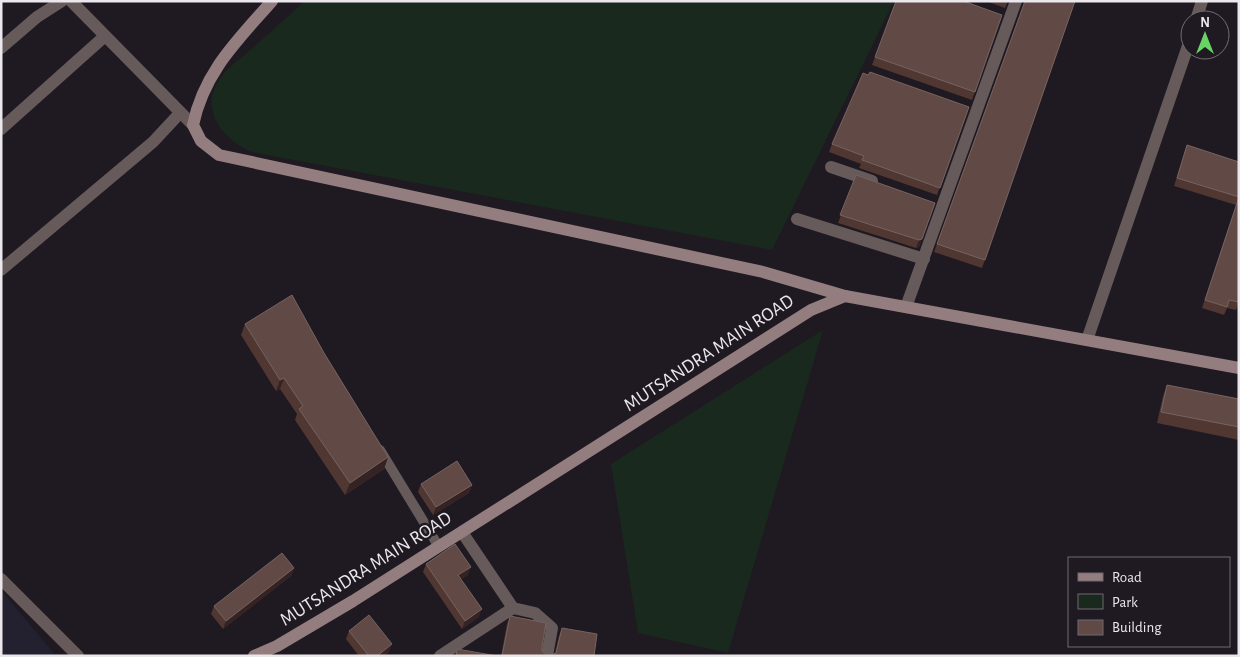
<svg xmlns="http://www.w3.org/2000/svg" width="1240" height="657" viewBox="0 0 1240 657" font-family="'Alegreya Sans',sans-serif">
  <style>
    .education { fill: #23202f }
    .green { fill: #19291d }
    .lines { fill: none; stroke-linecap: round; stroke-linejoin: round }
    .lane { stroke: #675a5a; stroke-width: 10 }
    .street { stroke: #675a5a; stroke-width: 12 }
    .secondary { stroke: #937d7f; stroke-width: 12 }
    .wall { fill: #503732 }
    .shaded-wall { fill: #352323 }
    .building { fill: #614a46; stroke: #766360 }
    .labels { text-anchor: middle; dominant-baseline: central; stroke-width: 5; stroke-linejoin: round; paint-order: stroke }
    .street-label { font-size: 19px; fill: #ece7ed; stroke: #1f1921 }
  </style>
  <rect width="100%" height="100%" fill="#1f1921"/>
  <!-- education -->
  <path class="education" d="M 1,590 L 56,656 L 1,656 Z"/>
  <!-- green -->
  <g class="green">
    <path d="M 305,1 L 894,1 L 772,250 L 252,152 C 223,140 199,110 219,80 C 226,69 237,61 247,53 C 266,36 286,18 305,1 Z"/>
    <path d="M 823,330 L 728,653 L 638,633 L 611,464 Z"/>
  </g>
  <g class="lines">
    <!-- lane -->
    <path class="lane" d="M 380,450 L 439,547"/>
    <!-- street -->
    <g class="street">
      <path d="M 71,1 L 193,125"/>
      <path d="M 1196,20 L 1202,1"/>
      <path d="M 1,48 L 37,17 L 62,1"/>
      <path d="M 1,129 L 105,36"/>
      <path d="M 831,167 L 872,181"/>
      <path d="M 797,219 L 924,259"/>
      <path d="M 1,270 L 153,142 L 180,113"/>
      <path d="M 906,307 L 1016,1"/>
      <path d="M 1087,340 L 1190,40"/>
      <path d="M 462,532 L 513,608 L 535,613 L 552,628 L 547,656"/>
      <path d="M 1,579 L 78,656"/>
      <path d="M 440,656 L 513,608"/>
    </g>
    <!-- secondary -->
    <g class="secondary">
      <path d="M 272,1 C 237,41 204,72 193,125 L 201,141 L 219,155 L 763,272 L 845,296"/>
      <path d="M 254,656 L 277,646 L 353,601 L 811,310 L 845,296 L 1239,368"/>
    </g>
  </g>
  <!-- wall -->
  <g class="wall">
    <path d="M 896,1 L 1002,15 L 972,100 L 872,65 Z"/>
    <path d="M 986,1 L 1008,1 L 1005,8 Z"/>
    <path d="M 1023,1 L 1075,1 L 982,268 L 934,252 L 1024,4 Z"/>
    <path d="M 969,107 L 937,195 L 859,168 L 861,164 L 829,152 L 832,144 Z"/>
    <path d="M 1187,145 L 1239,162 L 1239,302 L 1236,310 L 1227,308 L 1224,315 L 1202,308 L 1236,205 L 1174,186 Z"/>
    <path d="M 856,175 L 935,203 L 919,247 L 916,248 L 838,223 Z"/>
    <path d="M 245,324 L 324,353 L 388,457 L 384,469 L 345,495 L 295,420 L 297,414 L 280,389 L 276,391 L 241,335 Z"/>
    <path d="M 1167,385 L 1239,399 L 1239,440 L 1157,423 L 1163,396 Z"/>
    <path d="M 421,484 L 472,485 L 469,493 L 433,515 L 418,492 Z"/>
    <path d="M 426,564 L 468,575 L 461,579 L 479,617 L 462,629 L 423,572 Z"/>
    <path d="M 294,568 L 291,576 L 223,629 L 211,614 L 214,606 Z"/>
    <path d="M 510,616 L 542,647 L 542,651 L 548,656 L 501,656 L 507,624 Z"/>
    <path d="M 562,628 L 594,656 L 555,653 L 559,636 Z"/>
    <path d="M 349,631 L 389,652 L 384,656 L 359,656 L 346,639 Z"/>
  </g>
  <!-- shaded-wall -->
  <g class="shaded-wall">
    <path d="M 922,239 L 919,247 L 916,248 L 919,240 Z"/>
    <path d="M 284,378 L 280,389 L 276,391 L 280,380 Z"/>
    <path d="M 388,457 L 384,469 L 345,495 L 350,483 Z"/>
    <path d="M 472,485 L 469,493 L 433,515 L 436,507 Z"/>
    <path d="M 471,567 L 468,575 L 455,583 L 458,575 Z"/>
    <path d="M 294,568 L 291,576 L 223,629 L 226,621 Z"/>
    <path d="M 482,609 L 479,617 L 462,629 L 465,621 Z"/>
    <path d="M 392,644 L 389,652 L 384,656 L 377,656 Z"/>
  </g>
  <!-- building -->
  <g class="building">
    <path d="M 896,1 L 963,1 L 1002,15 L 975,92 L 875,57 Z"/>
    <path d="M 1025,1 L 1075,1 L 985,260 L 937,244 Z"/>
    <path d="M 870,72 L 969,107 L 940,188 L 862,160 L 864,156 L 832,144 L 863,73 L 868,75 Z"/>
    <path d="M 1187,145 L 1239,162 L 1239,197 L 1177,178 Z"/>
    <path d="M 856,175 L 935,203 L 922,239 L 919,240 L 840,215 Z"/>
    <path d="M 1239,197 L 1239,302 L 1229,300 L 1227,307 L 1205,300 Z"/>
    <path d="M 292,295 L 324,353 L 388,457 L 350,483 L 299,409 L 303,406 L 284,378 L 280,380 L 245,324 Z"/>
    <path d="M 1167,385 L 1239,399 L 1239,427 L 1161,412 Z"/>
    <path d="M 457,461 L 472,485 L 436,507 L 421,484 Z"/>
    <path d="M 455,544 L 471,567 L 458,575 L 482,609 L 465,621 L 426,564 Z"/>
    <path d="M 282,553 L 294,568 L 226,621 L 214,606 Z"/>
    <path d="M 369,615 L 392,644 L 377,656 L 369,656 L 349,631 Z"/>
    <path d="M 510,616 L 546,623 L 542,647 L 542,651 L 548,656 L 502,656 Z"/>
    <path d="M 562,628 L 597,634 L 594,656 L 548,656 L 556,653 Z"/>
    <path d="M 457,649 L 497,656 L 456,656 Z"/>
  </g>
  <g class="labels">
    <!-- street labels -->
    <g class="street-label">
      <text transform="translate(709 353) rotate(-33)">MUTSANDRA MAIN ROAD</text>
      <text transform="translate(366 569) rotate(-32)">MUTSANDRA MAIN ROAD</text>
    </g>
  </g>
  <!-- border -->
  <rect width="1240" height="657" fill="none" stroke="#ece7ed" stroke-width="5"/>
  <!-- legend -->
  <rect x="1068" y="557" width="162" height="90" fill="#1f1921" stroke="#716b73"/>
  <rect x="1078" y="573" width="25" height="8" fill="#937d7f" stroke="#716b73"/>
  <text x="1112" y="582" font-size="15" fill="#ece7ed">Road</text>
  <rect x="1078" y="594" width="25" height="15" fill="#19291d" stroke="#716b73"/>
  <text x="1112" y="607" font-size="15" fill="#ece7ed">Park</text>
  <rect x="1078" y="620" width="25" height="15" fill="#614a46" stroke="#716b73"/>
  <text x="1112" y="632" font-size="15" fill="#ece7ed">Building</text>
  <!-- north arrow -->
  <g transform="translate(1205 35)"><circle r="24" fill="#1f1921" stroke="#716b73"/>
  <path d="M0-4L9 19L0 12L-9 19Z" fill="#68d465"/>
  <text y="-8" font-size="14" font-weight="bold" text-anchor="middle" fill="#ece7ed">N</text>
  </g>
</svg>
